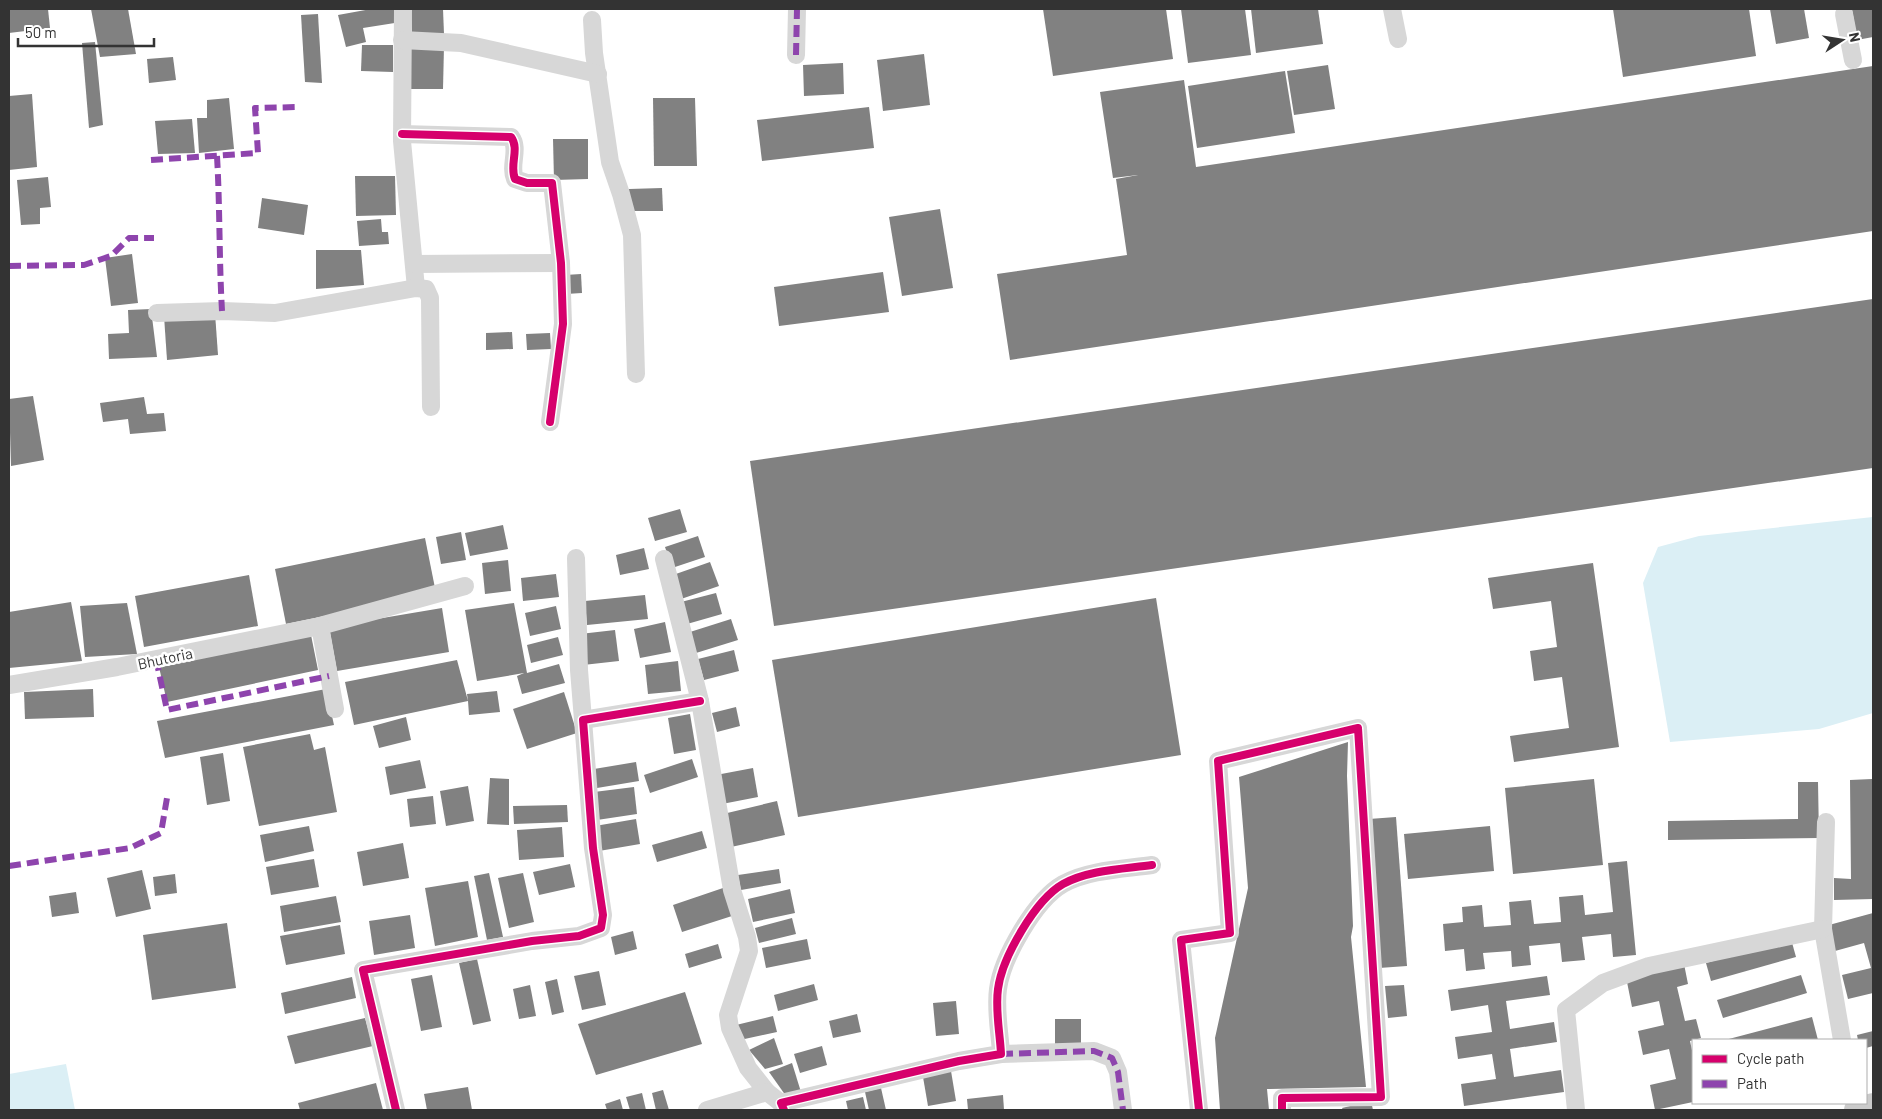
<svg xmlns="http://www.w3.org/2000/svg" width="1882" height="1119" viewBox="0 0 1882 1119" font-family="Barlow,sans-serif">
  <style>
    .water { fill: #dbeff5 }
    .building { fill: #818181 }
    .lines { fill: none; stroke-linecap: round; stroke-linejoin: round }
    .street { stroke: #d7d7d7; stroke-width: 18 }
    .primary { stroke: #cacaca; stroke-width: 26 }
    .quiet { stroke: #8e44ad; stroke-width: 6; stroke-dasharray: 12 6; stroke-linecap: butt }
    .cycleway-casing { stroke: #fff; stroke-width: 11 }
    .cycleway { stroke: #d6006c; stroke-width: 8 }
    .labels { text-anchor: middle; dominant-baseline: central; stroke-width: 5; stroke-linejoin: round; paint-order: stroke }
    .street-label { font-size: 15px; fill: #333; stroke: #fff }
  </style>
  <rect width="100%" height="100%" fill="#fff"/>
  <!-- water -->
  <g class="water">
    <path d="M 1873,517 L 1873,713 L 1819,729 L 1670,742 L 1643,583 L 1658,547 L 1699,536 Z"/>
    <path d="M 66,1064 L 75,1110 L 9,1110 L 9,1074 Z"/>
  </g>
  <!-- building -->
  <g class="building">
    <path d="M 9,9 L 48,9 L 50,28 L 9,33 Z"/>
    <path d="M 91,9 L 128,9 L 136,54 L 100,57 Z"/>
    <path d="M 371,9 L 397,9 L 401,22 L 363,28 L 366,42 L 346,47 L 338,15 Z"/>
    <path d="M 411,9 L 443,9 L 444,34 L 412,35 Z"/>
    <path d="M 1043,9 L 1166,9 L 1173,59 L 1053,76 Z"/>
    <path d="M 1181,9 L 1245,9 L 1251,55 L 1188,63 Z"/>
    <path d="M 1251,9 L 1318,9 L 1323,44 L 1256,53 Z"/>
    <path d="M 1613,9 L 1749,9 L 1756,56 L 1623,77 Z"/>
    <path d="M 1770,9 L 1804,9 L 1809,38 L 1776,44 Z"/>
    <path d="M 1852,9 L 1873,9 L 1873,37 L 1857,40 Z"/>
    <path d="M 318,14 L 322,83 L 305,82 L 301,15 Z"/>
    <path d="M 95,42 L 103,125 L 89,128 L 82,43 Z"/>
    <path d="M 362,45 L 393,45 L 393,72 L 361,71 Z"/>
    <path d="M 410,45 L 444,46 L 443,89 L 409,89 Z"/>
    <path d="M 924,54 L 930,105 L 883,111 L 877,60 Z"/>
    <path d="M 173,57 L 176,80 L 149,83 L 147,59 Z"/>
    <path d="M 843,63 L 844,94 L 804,96 L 803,65 Z"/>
    <path d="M 1328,65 L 1335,109 L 1294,115 L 1287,71 Z"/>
    <path d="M 1873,66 L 1873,231 L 1010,360 L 997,274 L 1127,255 L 1116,179 L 1138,175 L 1113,178 L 1100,92 L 1184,80 L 1196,167 Z"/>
    <path d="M 1285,71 L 1295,133 L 1197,148 L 1188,86 Z"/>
    <path d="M 32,94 L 37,167 L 9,170 L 9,96 Z"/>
    <path d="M 229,98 L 234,149 L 199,153 L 197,118 L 207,118 L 207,100 Z"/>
    <path d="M 653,98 L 695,98 L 697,166 L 654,166 Z"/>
    <path d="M 869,107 L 874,148 L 762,161 L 757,120 Z"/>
    <path d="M 192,119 L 195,153 L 158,154 L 155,121 Z"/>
    <path d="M 553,139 L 588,139 L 588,179 L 554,180 Z"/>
    <path d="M 355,176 L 395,176 L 396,215 L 356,216 Z"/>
    <path d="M 48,177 L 51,207 L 40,208 L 40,224 L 21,225 L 17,180 Z"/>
    <path d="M 662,188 L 663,211 L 629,211 L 629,189 Z"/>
    <path d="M 262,198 L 308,205 L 304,235 L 258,228 Z"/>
    <path d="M 940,209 L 953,288 L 902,296 L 889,217 Z"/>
    <path d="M 381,219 L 382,232 L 388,232 L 389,244 L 359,246 L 357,221 Z"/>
    <path d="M 316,250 L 361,250 L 364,285 L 316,289 Z"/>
    <path d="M 132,254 L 138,303 L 111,306 L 105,258 Z"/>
    <path d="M 883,272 L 889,312 L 779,326 L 774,287 Z"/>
    <path d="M 581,274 L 582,293 L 566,294 L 565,275 Z"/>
    <path d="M 1873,299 L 1873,468 L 774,626 L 750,461 Z"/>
    <path d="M 151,309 L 157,357 L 109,359 L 108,334 L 129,333 L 128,310 Z"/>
    <path d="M 215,313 L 218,355 L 167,360 L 164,316 Z"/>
    <path d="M 512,332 L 513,349 L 486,350 L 486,333 Z"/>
    <path d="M 550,333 L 551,349 L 527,350 L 526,334 Z"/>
    <path d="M 33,396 L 44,460 L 11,466 L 9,399 Z"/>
    <path d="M 144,397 L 147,414 L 164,413 L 166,431 L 130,434 L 128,419 L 103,422 L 100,403 Z"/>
    <path d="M 680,509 L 687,532 L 655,541 L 648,518 Z"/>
    <path d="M 503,525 L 508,549 L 470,556 L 465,533 Z"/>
    <path d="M 461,532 L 466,560 L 441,564 L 436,537 Z"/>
    <path d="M 698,536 L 705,557 L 672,568 L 665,547 Z"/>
    <path d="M 425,538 L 436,593 L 286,624 L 275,569 Z"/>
    <path d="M 644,548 L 649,569 L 620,575 L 616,555 Z"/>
    <path d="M 508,560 L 511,591 L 485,594 L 482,563 Z"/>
    <path d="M 710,562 L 719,586 L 681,599 L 673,575 Z"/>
    <path d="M 1593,563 L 1619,747 L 1514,762 L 1510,736 L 1569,728 L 1562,677 L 1534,681 L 1530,651 L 1557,647 L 1551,601 L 1493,609 L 1488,578 Z"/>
    <path d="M 556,574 L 559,597 L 523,601 L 521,578 Z"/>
    <path d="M 249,575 L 258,626 L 144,647 L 135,596 Z"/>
    <path d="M 716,593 L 722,614 L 687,624 L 681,602 Z"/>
    <path d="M 645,595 L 648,619 L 587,625 L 585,601 Z"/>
    <path d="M 1156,598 L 1181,755 L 798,817 L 772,660 Z"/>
    <path d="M 71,602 L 82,661 L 9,668 L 9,612 Z"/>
    <path d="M 127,603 L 137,654 L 85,657 L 80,606 Z"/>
    <path d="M 514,603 L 527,673 L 559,664 L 565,683 L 522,694 L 517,676 L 524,673 L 477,681 L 465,610 Z"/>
    <path d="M 556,606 L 561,629 L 530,636 L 525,613 Z"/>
    <path d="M 442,608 L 449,652 L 337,671 L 329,627 Z"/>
    <path d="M 731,619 L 738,640 L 696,653 L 690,632 Z"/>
    <path d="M 665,622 L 671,652 L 640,658 L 634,629 Z"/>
    <path d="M 615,630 L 619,661 L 583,665 L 580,634 Z"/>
    <path d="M 311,635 L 318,670 L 167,702 L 159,667 Z"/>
    <path d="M 558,637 L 563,655 L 531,663 L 527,645 Z"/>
    <path d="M 734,650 L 739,671 L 704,680 L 698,659 Z"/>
    <path d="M 457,660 L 468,701 L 467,694 L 497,691 L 500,712 L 469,715 L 468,701 L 354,725 L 345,682 Z"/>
    <path d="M 678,661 L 681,691 L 648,694 L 645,665 Z"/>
    <path d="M 93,689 L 94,717 L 25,719 L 24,692 Z"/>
    <path d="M 326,689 L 334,725 L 165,758 L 157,721 Z"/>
    <path d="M 564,692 L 577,733 L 527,749 L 513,709 Z"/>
    <path d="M 736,707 L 740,726 L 717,732 L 712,713 Z"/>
    <path d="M 690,714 L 696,750 L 674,754 L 668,718 Z"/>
    <path d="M 406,717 L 411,740 L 379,748 L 373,726 Z"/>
    <path d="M 310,734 L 314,750 L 325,747 L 337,812 L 259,826 L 243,747 Z"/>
    <path d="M 1348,742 L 1347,776 L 1353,926 L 1351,937 L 1366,1087 L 1267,1089 L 1269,1110 L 1220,1110 L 1215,1038 L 1248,888 L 1239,777 Z"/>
    <path d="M 223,753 L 230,801 L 207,805 L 200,757 Z"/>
    <path d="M 692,759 L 698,777 L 650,793 L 644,775 Z"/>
    <path d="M 420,760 L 426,788 L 390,795 L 385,767 Z"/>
    <path d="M 636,762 L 639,781 L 597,788 L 594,769 Z"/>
    <path d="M 753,768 L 758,797 L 722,804 L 716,775 Z"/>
    <path d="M 490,778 L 509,779 L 509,825 L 487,824 Z"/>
    <path d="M 1594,779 L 1603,865 L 1513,874 L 1505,788 Z"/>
    <path d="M 1872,779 L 1873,899 L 1834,900 L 1834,878 L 1851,879 L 1850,780 Z"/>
    <path d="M 1798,782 L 1818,782 L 1819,838 L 1668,840 L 1668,821 L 1798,819 Z"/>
    <path d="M 468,786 L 474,821 L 446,826 L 440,791 Z"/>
    <path d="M 634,787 L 637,814 L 597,820 L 594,792 Z"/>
    <path d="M 433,796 L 436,824 L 410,827 L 407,799 Z"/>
    <path d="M 777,801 L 785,835 L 731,847 L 723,814 Z"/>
    <path d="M 567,805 L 568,822 L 514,824 L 513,806 Z"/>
    <path d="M 1396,817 L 1407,966 L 1379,968 L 1369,819 Z"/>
    <path d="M 636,819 L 640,844 L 599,851 L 595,826 Z"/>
    <path d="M 309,826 L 314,851 L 265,862 L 260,835 Z"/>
    <path d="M 1490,826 L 1494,871 L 1408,879 L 1404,834 Z"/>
    <path d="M 562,827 L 564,857 L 519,860 L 517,830 Z"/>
    <path d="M 702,831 L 707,848 L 657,862 L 652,845 Z"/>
    <path d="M 403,843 L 409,878 L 363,886 L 357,852 Z"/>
    <path d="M 314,859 L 319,887 L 271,895 L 266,867 Z"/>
    <path d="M 1627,861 L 1636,955 L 1613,957 L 1611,934 L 1582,937 L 1585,960 L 1562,962 L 1560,943 L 1529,946 L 1531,965 L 1512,967 L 1511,951 L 1483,953 L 1485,969 L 1466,971 L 1464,949 L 1445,951 L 1443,924 L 1463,922 L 1462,907 L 1482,905 L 1484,927 L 1511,925 L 1509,902 L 1531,900 L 1534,924 L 1561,922 L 1559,897 L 1583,895 L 1585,915 L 1613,912 L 1608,863 Z"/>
    <path d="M 570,864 L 575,887 L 539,895 L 533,872 Z"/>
    <path d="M 779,869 L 781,883 L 741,890 L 738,875 Z"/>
    <path d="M 142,870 L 151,909 L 116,917 L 107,878 Z"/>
    <path d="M 489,873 L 503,937 L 487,940 L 474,876 Z"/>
    <path d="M 523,873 L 534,922 L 509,928 L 498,878 Z"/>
    <path d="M 175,874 L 177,893 L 155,896 L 153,877 Z"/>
    <path d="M 468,881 L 478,937 L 435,946 L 425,888 Z"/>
    <path d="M 723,888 L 732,916 L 682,932 L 673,905 Z"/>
    <path d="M 790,889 L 795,913 L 753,922 L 748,899 Z"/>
    <path d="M 76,892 L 79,913 L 52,917 L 49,896 Z"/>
    <path d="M 336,896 L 341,922 L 284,932 L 280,906 Z"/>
    <path d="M 1873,913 L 1873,993 L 1848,999 L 1842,975 L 1871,968 L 1864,943 L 1835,951 L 1829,925 Z"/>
    <path d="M 410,915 L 415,948 L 374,955 L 369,921 Z"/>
    <path d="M 792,918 L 796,934 L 759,943 L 755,928 Z"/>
    <path d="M 227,923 L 236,988 L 152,1000 L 143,935 Z"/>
    <path d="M 340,925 L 345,954 L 286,965 L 280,936 Z"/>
    <path d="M 633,931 L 637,949 L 615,955 L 611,937 Z"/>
    <path d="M 807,939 L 811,959 L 766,968 L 762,948 Z"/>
    <path d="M 1791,939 L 1796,957 L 1711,981 L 1706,963 Z"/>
    <path d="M 718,944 L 722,958 L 689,968 L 685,954 Z"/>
    <path d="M 477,959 L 491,1021 L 473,1025 L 459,963 Z"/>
    <path d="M 1684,964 L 1688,984 L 1677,987 L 1685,1021 L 1696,1019 L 1701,1038 L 1690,1041 L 1693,1055 L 1693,1102 L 1655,1110 L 1650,1085 L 1676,1079 L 1669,1049 L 1643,1055 L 1638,1031 L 1664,1025 L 1659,1001 L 1632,1007 L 1626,977 Z"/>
    <path d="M 599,971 L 606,1005 L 582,1010 L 574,976 Z"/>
    <path d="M 432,975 L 442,1027 L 421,1031 L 411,979 Z"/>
    <path d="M 1801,975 L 1807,993 L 1723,1018 L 1717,1000 Z"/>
    <path d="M 1547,976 L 1550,995 L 1506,1001 L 1510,1029 L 1554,1022 L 1557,1042 L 1510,1049 L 1514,1077 L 1561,1070 L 1564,1092 L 1464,1106 L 1461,1084 L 1496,1079 L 1492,1054 L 1458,1059 L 1455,1037 L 1492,1032 L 1488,1005 L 1451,1011 L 1448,990 Z"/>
    <path d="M 352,977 L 356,998 L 285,1014 L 281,993 Z"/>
    <path d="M 557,979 L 564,1012 L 552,1015 L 545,982 Z"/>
    <path d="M 814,984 L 818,1000 L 778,1011 L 774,995 Z"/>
    <path d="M 530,985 L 536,1016 L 519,1019 L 513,989 Z"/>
    <path d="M 1404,985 L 1407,1016 L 1388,1018 L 1385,986 Z"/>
    <path d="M 685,992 L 702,1044 L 596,1075 L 578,1024 Z"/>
    <path d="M 956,1001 L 959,1034 L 936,1036 L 933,1003 Z"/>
    <path d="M 857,1014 L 861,1032 L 833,1038 L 829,1021 Z"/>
    <path d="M 773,1016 L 777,1032 L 740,1040 L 736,1025 Z"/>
    <path d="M 1812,1017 L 1818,1040 L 1725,1040 Z"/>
    <path d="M 365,1018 L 373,1046 L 295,1064 L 287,1036 Z"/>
    <rect x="1055" y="1019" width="26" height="27"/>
    <path d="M 1873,1031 L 1873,1046 L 1866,1048 L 1866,1040 L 1858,1040 L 1857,1035 Z"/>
    <path d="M 774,1038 L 783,1064 L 765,1069 L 749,1050 Z"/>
    <path d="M 822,1046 L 827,1065 L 800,1073 L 794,1054 Z"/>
    <path d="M 792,1063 L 801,1092 L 786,1096 L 769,1072 Z"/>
    <path d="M 951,1071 L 956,1101 L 928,1106 L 923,1077 Z"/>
    <path d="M 376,1083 L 383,1110 L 300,1110 L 298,1103 Z"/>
    <path d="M 468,1087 L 472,1110 L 427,1110 L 424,1094 Z"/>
    <path d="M 881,1088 L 886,1110 L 869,1110 L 865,1092 Z"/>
    <path d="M 663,1090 L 669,1110 L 656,1110 L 652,1093 Z"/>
    <path d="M 642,1093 L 646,1110 L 630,1110 L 626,1097 Z"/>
    <path d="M 1003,1095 L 1004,1110 L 968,1110 L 967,1099 Z"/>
    <path d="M 863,1097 L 866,1110 L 848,1110 L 846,1101 Z"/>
    <path d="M 620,1099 L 623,1110 L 607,1110 L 605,1104 Z"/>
    <path d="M 1371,1101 L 1373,1110 L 1343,1110 L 1342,1108 Z"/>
  </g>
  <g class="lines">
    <!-- street -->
    <g class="street">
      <path d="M 403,9 L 402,141 L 416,288"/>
      <path d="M 1392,9 L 1398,39"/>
      <path d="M 1844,14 L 1853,60"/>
      <path d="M 592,20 L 594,53 L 610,162 L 621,194 L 632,235 L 636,374"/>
      <path d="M 402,40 L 461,43 L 598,74"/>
      <path d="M 796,55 L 797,9"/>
      <path d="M 402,134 L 511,137 C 520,149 509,165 515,179 L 527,183 L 552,183 L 561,263 L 563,324 L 550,422"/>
      <path d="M 414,264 L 561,263"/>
      <path d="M 157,313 L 222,311 L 275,313 L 416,288 L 426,289 L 430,298 L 431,407"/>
      <path d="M 576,558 L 579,670 L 583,720"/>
      <path d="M 664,559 L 700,701 L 732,890 L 747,937 L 749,951 L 728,1015 L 730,1028 L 748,1068 L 767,1092 L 781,1103"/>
      <path d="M 320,626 L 465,586"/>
      <path d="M 9,685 L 117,667 L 320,626 L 335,709"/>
      <path d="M 1826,822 L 1823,929 L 1842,1040"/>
      <path d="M 1001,1054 L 1094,1051 L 1112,1058 L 1118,1072 L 1123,1110"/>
      <path d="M 396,1110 L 363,970 L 532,941 L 579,936 L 601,928 L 603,915 L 593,848 L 583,720 L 700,701"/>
      <path d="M 707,1110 L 767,1092"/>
      <path d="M 784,1110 L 781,1103 L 959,1061 L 1001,1054 C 1000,1033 995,1010 998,989 C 1002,958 1035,900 1063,884 C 1088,870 1123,869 1152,865"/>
      <path d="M 1199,1110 L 1181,940 L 1230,933 L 1218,761 L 1358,728 L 1381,1097 L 1282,1098 L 1282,1110"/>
      <path d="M 1576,1110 L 1566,1010 L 1603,983 L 1649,966 L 1823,929"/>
    </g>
    <!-- primary -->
    <path class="primary" d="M 1857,1110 L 1873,1106"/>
    <!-- quiet -->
    <g class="quiet">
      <path d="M 796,55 L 797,9"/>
      <path d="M 217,156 C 220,208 219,259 222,311"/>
      <path d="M 151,160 L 258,153 L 255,108 L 300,107"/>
      <path d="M 9,266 L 84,265 L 111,256 L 129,238 L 154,238"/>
      <path d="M 156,659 L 167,710 L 329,676"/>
      <path d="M 9,866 L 130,848 L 161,833 L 167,798"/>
      <path d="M 1001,1054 L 1094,1051 L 1112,1058 L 1118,1072 L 1123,1110"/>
    </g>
    <defs>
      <g id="cycleway">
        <path d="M 402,134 L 511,137 C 520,149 509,165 515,179 L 527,183 L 552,183 L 561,263 L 563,324 L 550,422"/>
        <path d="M 396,1110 L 363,970 L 532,941 L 579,936 L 601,928 L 603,915 L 593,848 L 583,720 L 700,701"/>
        <path d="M 784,1110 L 781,1103 L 959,1061 L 1001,1054 C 1000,1033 995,1010 998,989 C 1002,958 1035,900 1063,884 C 1088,870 1123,869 1152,865"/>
        <path d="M 1199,1110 L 1181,940 L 1230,933 L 1218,761 L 1358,728 L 1381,1097 L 1282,1098 L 1282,1110"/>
      </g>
    </defs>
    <!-- cycleway casing -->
    <use href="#cycleway" class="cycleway-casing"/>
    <!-- cycleway -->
    <use href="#cycleway" class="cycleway"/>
  </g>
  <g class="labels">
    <!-- street labels -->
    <g class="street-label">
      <text transform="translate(165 658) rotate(-12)">Bhutoria</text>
    </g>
  </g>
  <!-- border -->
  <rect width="1882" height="1119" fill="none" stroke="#333333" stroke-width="20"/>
  <!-- legend -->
  <rect x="1692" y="1039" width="175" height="65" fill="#ffffff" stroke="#adadad"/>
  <rect x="1702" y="1055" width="25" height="8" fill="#d6006c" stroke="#adadad"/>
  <text x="1737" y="1064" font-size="15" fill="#333333">Cycle path</text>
  <rect x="1702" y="1080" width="25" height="8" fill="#8e44ad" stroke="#adadad"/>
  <text x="1737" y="1089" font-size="15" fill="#333333">Path</text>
  <!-- north arrow -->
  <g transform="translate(1842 40) rotate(78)" stroke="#ffffff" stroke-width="4" paint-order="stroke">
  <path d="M0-4L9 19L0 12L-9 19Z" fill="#333333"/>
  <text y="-8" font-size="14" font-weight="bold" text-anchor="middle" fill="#333333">N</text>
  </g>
  <!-- scale -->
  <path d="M18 38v8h136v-8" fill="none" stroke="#333333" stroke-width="2.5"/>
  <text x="25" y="38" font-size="15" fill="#333333" stroke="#ffffff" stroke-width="4" paint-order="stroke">50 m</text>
</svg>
